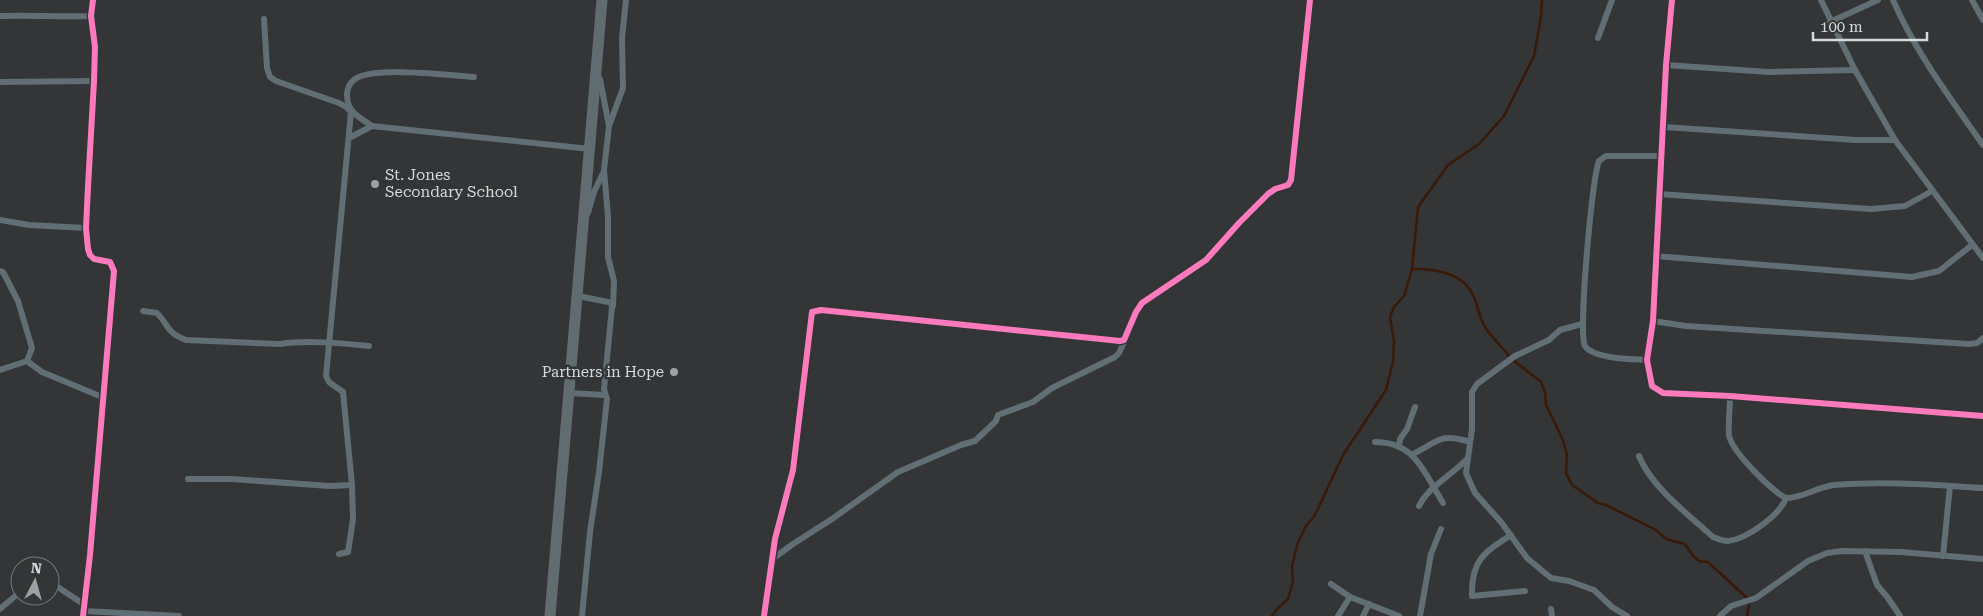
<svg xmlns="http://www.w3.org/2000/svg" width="1983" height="616" viewBox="0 0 1983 616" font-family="'Roboto Serif',serif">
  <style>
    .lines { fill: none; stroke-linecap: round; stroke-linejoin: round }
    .stream { stroke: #3a1907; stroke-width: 2.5 }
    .street { stroke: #616e74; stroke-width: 6 }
    .highway { stroke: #616c71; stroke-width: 11 }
    .cycleway-casing { stroke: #323637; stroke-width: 9 }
    .cycleway { stroke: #fd7abc; stroke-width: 6 }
    .poi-dot { fill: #9ea0a1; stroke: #323637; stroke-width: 2 }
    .labels { text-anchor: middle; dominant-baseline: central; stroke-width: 5; stroke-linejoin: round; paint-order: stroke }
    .poi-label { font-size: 15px; fill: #d7d9da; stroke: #323637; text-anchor: start }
  </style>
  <rect width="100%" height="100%" fill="#333536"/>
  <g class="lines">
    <!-- stream -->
    <g class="stream">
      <path d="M 1412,269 C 1435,269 1462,272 1473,295 C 1478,305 1479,318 1485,327 C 1492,338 1502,347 1510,357"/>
      <path d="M 1513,360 L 1541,382 L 1545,392 L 1546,405 L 1563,440 L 1567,455 L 1566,473 L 1572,485 L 1598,503 L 1606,505 L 1656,530 L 1666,539 L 1685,544 L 1694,557 L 1699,561 L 1708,562 L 1747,598"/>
      <path d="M 1272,616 L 1277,609 L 1288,599 L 1293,582 L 1292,566 L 1298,542 L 1306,526 L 1315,515 L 1343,455 L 1386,390 L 1393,362 L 1394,341 L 1390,317 L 1394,307 L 1404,296 L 1412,269 L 1418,207 L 1448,165 L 1479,144 L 1504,116 L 1534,56 L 1541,17 L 1542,0"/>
      <path d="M 1747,616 L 1749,603"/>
    </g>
    <!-- street -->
    <g class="street">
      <path d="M 1672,0 L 1666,65 L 1653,321 L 1647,360 L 1652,386 L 1663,393 L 1730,396 L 1983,416"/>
      <path d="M 1821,0 L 1855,70 L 1895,140 L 1983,258"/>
      <path d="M 1893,0 C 1916,53 1950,98 1983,145"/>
      <path d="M 1972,0 L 1983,20"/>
      <path d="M 0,16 C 30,15 60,17 91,16"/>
      <path d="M 264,19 L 267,68 L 270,77 L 276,81 L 339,103 L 346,107 L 351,112 L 326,376 L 329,382 L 343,392 L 352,485 L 353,519 L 348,552 L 339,554"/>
      <path d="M 1830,22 L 1878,0"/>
      <path d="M 1598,38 L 1612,0"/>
      <path d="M 1666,65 L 1769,72 L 1855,70"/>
      <path d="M 600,79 L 609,126"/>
      <path d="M 0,82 L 94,81"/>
      <path d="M 372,126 C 359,117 347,112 347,95 C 347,88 349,83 355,79 C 375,66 449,75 474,77"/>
      <path d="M 1664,127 L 1856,140 L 1895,140"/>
      <path d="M 349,138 L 372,126 L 590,149"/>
      <path d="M 1659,194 L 1871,209 L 1905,206 L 1932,191"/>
      <path d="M 588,213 L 594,192 L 604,171"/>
      <path d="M 0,220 L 29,225 L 86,228"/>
      <path d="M 1655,256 L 1912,277 L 1939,271 L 1972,245"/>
      <path d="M 0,271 L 3,272 L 18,301 L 32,348 L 27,361 L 0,370"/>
      <path d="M 578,296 L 608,302 L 611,303 L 612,307 L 604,389 L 607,399 L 599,472 L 590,532 L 582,616"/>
      <path d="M 613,306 L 614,281 L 608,257 L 608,217 L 604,170 L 609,126 L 623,88 L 622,38 L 626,0"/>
      <path d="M 143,311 L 157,313 C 170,326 165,332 186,340 L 280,344 C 309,340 340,343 369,346"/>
      <path d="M 1653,321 L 1686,326 L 1969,344 L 1977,343 L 1983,338"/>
      <path d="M 1582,324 L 1560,330 L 1549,340 L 1515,356 L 1477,384 L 1472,392 L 1472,429 L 1466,473 L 1475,493 L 1501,522 L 1527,558 L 1551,578 L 1569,581 L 1594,590 L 1612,607 L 1627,616"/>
      <path d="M 1647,360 C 1633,359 1593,359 1585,346 C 1578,334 1592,176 1599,161 L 1606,156 L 1662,156"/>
      <path d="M 27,361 L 42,372 L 102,397"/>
      <path d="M 570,393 L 604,395"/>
      <path d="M 1730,396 C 1730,409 1728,423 1729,435 C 1731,451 1772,491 1786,498 C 1803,498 1817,487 1834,485 C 1884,481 1933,485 1983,488"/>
      <path d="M 1375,442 C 1416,442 1424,473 1443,503"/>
      <path d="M 1399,447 L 1400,439 L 1407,429 L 1415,407"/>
      <path d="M 1413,454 C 1438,442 1439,432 1470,442"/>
      <path d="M 1639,456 C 1652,488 1688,514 1713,537 C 1718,539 1722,541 1728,541 C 1747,539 1780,515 1786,498"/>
      <path d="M 188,479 L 231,479 L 330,486 L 352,485"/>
      <path d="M 1419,506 C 1430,485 1451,476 1467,459"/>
      <path d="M 1511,535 C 1483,553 1471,561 1472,596 L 1525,591"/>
      <path d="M 1865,551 L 1877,585 L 1888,598 L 1900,616"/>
      <path d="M 1943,556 L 1950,486"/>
      <path d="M 771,560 L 793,544 L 832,519 L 898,472 L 961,445 L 975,441 L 996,421 L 998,415 L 1033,402 L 1052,388 L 1115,357 L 1119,353 L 1126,338"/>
      <path d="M 50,582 L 85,605"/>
      <path d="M 1331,584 L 1350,597 L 1399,616"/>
      <path d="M 0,609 L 20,592"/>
      <path d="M 1551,609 L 1552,616"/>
      <path d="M 84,611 L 179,616"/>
      <path d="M 83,616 L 90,555 L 114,271 L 110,262 L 94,259 L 90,255 L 88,249 L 86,228 L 88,187 L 94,81 L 95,47 L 91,16 L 93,0"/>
      <path d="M 764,616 L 775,539 L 793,470 L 812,312 L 821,310 L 1120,341 L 1124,340 L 1136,312 L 1142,303 L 1206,260 L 1239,223 L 1268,194 L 1275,189 L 1288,185 L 1291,180 L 1310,0"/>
      <path d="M 1338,616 L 1350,597"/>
      <path d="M 1363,616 L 1369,604"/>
      <path d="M 1420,616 L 1431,554 L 1441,529"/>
      <path d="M 1720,616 L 1731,606 L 1756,598 L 1808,561 L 1827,553 L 1842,551 L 1901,552 L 1983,559"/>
    </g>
    <!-- highway -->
    <path class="highway" d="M 550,616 L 602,0"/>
    <defs>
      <g id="cycleway">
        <path d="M 1672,0 L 1666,65 L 1653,321 L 1647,360 L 1652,386 L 1663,393 L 1730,396 L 1983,416"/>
        <path d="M 83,616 L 90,555 L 114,271 L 110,262 L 94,259 L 90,255 L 88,249 L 86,228 L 88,187 L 94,81 L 95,47 L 91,16 L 93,0"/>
        <path d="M 764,616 L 775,539 L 793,470 L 812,312 L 821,310 L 1120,341 L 1124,340 L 1136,312 L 1142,303 L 1206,260 L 1239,223 L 1268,194 L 1275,189 L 1288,185 L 1291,180 L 1310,0"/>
      </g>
    </defs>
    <!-- cycleway casing -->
    <use href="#cycleway" class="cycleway-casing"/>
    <!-- cycleway -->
    <use href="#cycleway" class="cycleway"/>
  </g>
  <!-- markers -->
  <g class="poi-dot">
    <circle cx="375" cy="184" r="5"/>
    <circle cx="674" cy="372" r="5"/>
  </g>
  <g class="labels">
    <!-- poi labels -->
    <g class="poi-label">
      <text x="385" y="175">St. Jones<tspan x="385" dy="17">Secondary School</tspan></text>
      <text x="664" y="372" text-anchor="end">Partners in Hope</text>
    </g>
  </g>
  <!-- north arrow -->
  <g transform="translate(35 581) rotate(6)"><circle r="24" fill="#323637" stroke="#747778"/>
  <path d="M0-4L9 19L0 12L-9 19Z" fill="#9ea0a1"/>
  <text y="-8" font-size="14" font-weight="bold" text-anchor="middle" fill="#d7d9da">N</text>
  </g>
  <!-- scale -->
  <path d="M1813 32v8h114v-8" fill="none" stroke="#d7d9da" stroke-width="2.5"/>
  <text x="1820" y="32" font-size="15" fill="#d7d9da" stroke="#323637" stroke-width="4" paint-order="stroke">100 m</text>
</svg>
